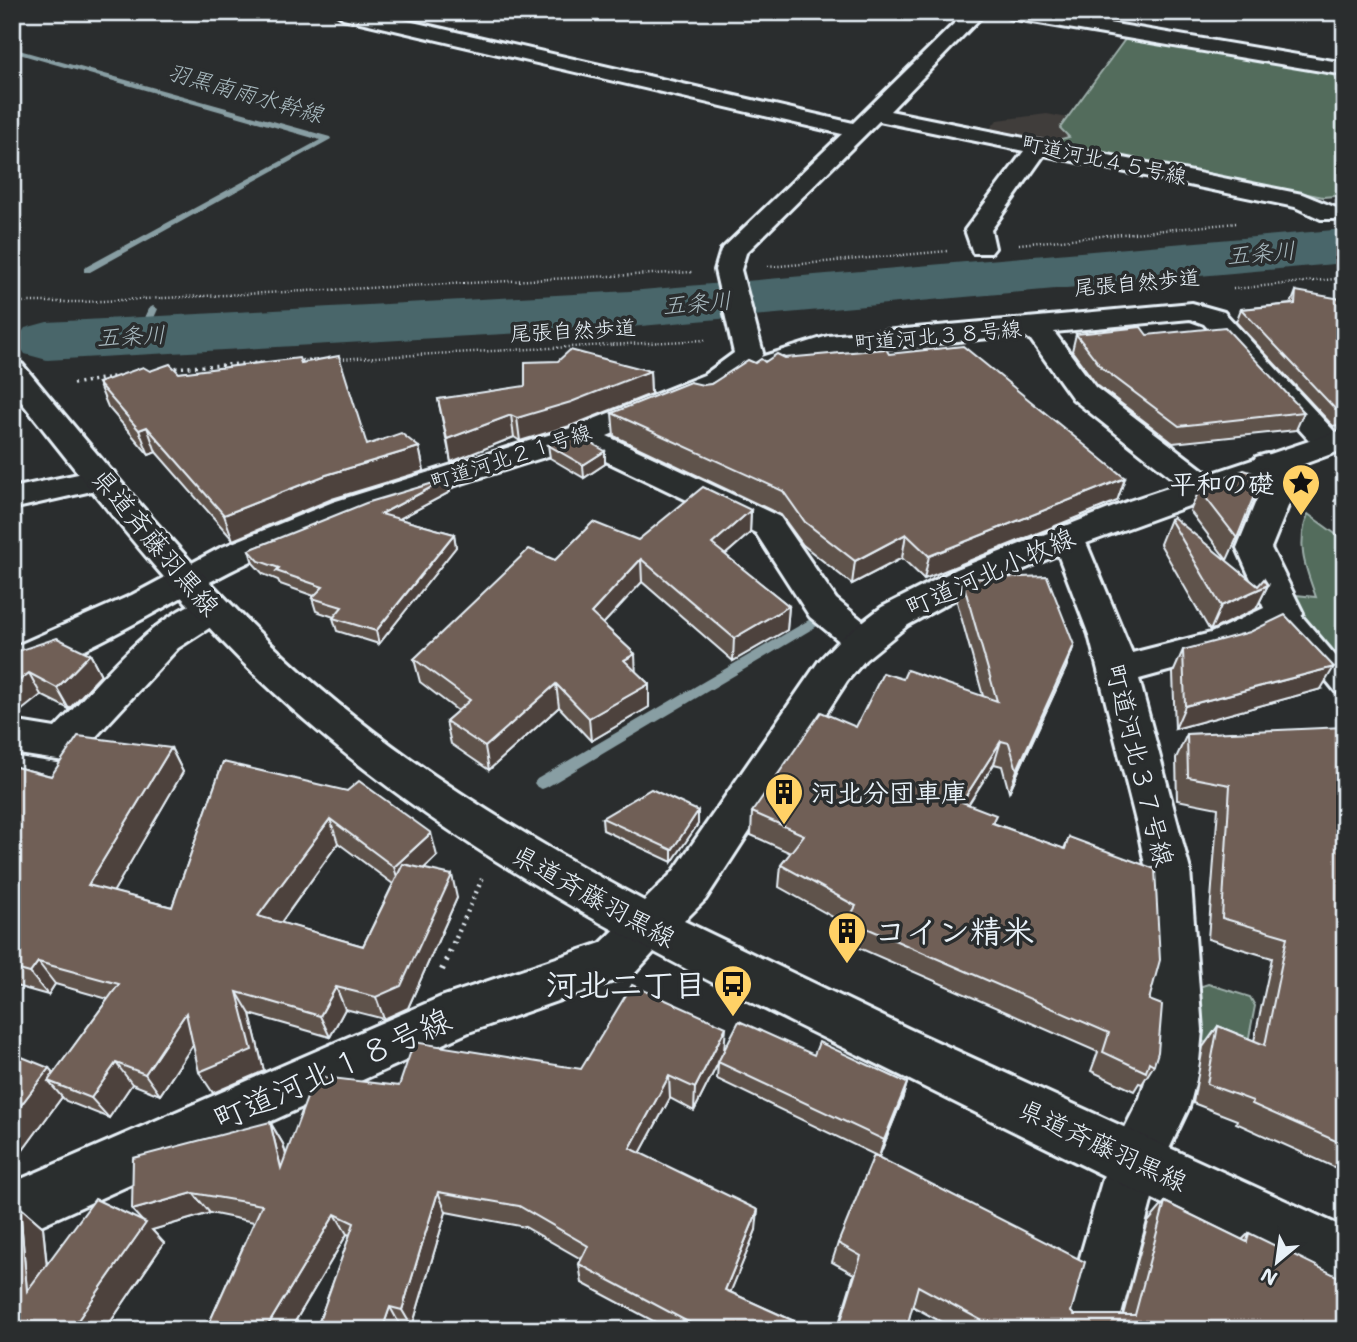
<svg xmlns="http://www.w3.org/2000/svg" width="1357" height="1342" viewBox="0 0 1357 1342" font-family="'Shantell Sans','Klee One',sans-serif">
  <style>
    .built { fill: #3f3c3a }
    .green { fill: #526c5c; stroke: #9daeaa; stroke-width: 2 }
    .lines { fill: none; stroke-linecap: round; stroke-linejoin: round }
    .stream { fill: #889ea3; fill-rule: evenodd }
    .river { fill: #48666a; fill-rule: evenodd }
    .lane-casing { stroke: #e8f1f8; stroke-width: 6 }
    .street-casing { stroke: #e8f1f8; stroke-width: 6 }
    .secondary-casing { stroke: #e8f1f8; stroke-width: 6 }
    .path-far3 { stroke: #e8f1f8; stroke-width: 2.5; stroke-dasharray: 1 2.5; stroke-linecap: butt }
    .path-far2 { stroke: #e8f1f8; stroke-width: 3.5; stroke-dasharray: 2 4.5; stroke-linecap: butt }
    .path-far1 { stroke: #e8f1f8; stroke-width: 4.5; stroke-dasharray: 2 5; stroke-linecap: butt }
    .path { stroke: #e8f1f8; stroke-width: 6; stroke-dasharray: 2.5 7; stroke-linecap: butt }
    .lane { fill: #2a2d2e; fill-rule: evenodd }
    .street { fill: #2a2d2e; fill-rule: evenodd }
    .secondary { fill: #2a2d2e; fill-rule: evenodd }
    .wall { fill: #5f524b; stroke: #e8f1f8; stroke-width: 2; fill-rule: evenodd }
    .shaded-wall { fill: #4e423d; stroke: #e8f1f8; stroke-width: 2 }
    .building { fill: #6f5f57; stroke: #e8f1f8; stroke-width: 2 }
    .labels { text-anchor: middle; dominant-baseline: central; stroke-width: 7; stroke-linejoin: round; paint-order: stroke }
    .far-street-label { font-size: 21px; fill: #e8f1f8; stroke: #2a2d2e }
    .far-water-label { font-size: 23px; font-style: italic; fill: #a8b9bf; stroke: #2a2d2e }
    .poi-label { font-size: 26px; font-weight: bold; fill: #e8f1f8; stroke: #2a2d2e; text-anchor: end }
    .street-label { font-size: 26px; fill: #e8f1f8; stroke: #2a2d2e }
    .near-poi-label { font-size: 32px; font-weight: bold; fill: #e8f1f8; stroke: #2a2d2e; text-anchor: start }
    .near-street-label { font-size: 32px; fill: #e8f1f8; stroke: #2a2d2e }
  </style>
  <rect width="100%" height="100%" fill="#2a2d2e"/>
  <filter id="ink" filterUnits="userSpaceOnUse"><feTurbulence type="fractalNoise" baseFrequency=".0143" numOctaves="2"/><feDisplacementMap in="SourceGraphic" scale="14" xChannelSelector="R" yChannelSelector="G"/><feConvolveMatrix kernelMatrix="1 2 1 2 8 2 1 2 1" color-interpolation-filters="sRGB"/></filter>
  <g filter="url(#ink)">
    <!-- built -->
    <path class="built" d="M 1047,114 L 1068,118 L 1060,128 L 1070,137 L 1050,142 L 989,130 L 997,120 Z"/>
    <!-- green -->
    <g class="green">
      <path d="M 1126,38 L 1345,76 L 1345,195 L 1323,197 L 1050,142 L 1069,137 L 1060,128 Z"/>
      <path d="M 1308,514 L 1345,541 L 1345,663 L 1288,604 L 1285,594 L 1316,597 C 1305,567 1296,545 1308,514 Z"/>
      <path d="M 1208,984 L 1250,997 L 1255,1006 L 1245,1058 L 1192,1037 L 1190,990 Z"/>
    </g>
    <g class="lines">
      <!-- stream -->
      <g class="stream">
        <path d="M 12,48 L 330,137 L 331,139 L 90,272 L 84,272 L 84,268 L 320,140 L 12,52 Z"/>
        <path d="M 153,306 L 158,309 L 146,336 L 141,339 L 137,338 L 136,336 L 148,309 Z"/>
        <path d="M 814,617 L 819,619 L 821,622 L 819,625 L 547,787 L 542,789 L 537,787 L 534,783 L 537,779 Z"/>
      </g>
      <!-- river -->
      <path class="river" d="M 1345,229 L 1345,263 L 630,327 L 47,360 L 25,354 L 16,341 L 25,328 L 47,322 L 630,291 Z"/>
      <defs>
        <path id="lane" d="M 1285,604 L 1294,607 L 1345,667 L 1345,695 L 1336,692 L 1276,619 L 1272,613 L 1276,607 Z"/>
        <g id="street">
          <path d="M 334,12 L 369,12 L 853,123 L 966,12 L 986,12 L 890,111 L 1302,194 L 1339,209 L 1342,214 L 1339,219 L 1321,219 L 1295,207 L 1044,155 L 991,230 L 995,248 L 991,253 L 973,253 L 965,230 L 1024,151 L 879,121 L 746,253 L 741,270 L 763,353 L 761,357 L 828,336 L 1192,303 L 1224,312 L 1345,443 L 1340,450 L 1329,453 L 1318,450 L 1204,324 L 1190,319 L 1054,332 L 1095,387 L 1215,479 L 1219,486 L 1215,493 L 1203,496 L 1191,493 L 1073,399 L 1031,340 L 1021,335 L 833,353 L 772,375 L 745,375 L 726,387 L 607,436 L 780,517 L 836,599 L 875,631 L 881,640 L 875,649 L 862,653 L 849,649 L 810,617 L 756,533 L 589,453 L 580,446 C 468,482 352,513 245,564 C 168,601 95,653 12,678 L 12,648 L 132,595 L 220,548 L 333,502 L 574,427 L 704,375 L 734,353 L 715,270 L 721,250 L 842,134 L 343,18 Z"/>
          <path d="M 1000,12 L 1044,12 L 1345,63 L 1345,75 L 1009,18 Z"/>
          <path d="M 1267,454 L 1278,457 L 1295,489 L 1271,548 L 1303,613 L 1298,622 L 1238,652 L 1139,679 L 1190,870 L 1202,1030 L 1198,1072 L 1189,1107 L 1160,1168 L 1117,1330 L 1059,1330 L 1108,1161 L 1140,1098 L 1148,1072 L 1152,1030 L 1146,870 L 1138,829 L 1089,635 L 1051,536 L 1056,528 L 1068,525 L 1080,528 L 1132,653 L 1211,633 L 1264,608 L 1237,548 L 1261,489 L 1251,464 L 1256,457 Z"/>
          <path d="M 102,469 L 114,472 L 118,479 L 114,486 L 12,509 L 12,488 Z"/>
          <path d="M 212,596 L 225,600 L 230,609 L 225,618 L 178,648 L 78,756 L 64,761 L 12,753 L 12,721 L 55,728 C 99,684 151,614 212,596 Z"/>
          <path d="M 648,907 L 664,913 L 671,927 L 664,941 L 634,974 L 469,1032 L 12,1238 L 12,1183 L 441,997 L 601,943 L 632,913 Z"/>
        </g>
        <path id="secondary" d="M 12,361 L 22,364 C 107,466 191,570 288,660 C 394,758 518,833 644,901 L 673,872 L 819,661 L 839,640 L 882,607 L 957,569 L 1129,501 L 1345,429 L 1345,449 L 1073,548 L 957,598 L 908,625 L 865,660 L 847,681 L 705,900 L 684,921 L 909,1029 L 1345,1228 L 1345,1285 C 1196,1224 1052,1150 908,1079 C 697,976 483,875 305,720 C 193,624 104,505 12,390 Z"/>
      </defs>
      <!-- lane casing -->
      <use href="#lane" class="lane-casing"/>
      <!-- street casing -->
      <use href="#street" class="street-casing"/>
      <!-- secondary casing -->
      <use href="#secondary" class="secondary-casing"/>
      <!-- path-far3 -->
      <g class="path-far3">
        <path d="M 1019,244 L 1237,223"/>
        <path d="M 768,267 L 948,251"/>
        <path d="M 1233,289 L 1345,278"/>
        <path d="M 12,302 L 82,302 L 693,272"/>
        <path d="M 337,359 L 705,340"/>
        <path d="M 295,361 L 324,360"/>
      </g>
      <!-- path-far2 -->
      <g class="path-far2">
        <path d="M 295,361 L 313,360"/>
        <path d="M 169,368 L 261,363"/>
        <path d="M 73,384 L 119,376"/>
        <path d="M 1334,500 L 1345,508"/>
      </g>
      <!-- path-far1 -->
      <path class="path-far1" d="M 456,938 L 482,879"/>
      <!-- path -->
      <path class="path" d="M 442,970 L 457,936"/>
      <!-- lane -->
      <use href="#lane" class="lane"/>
      <!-- street -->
      <use href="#street" class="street"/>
      <!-- secondary -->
      <use href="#secondary" class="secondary"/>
    </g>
    <!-- wall -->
    <g class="wall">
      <path d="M 1296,291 L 1339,369 L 1345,375 L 1345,424 L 1333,426 L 1236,322 L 1241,309 L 1291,304 Z"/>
      <path d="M 1076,334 L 1147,335 L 1304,412 L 1296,430 L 1173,443 L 1097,385 L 1072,351 Z"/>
      <path d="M 889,354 L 1125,478 L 1117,501 L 924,579 L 902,558 L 852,584 L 803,545 L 781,515 L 614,436 L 612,413 L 711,384 L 755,363 L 785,358 Z"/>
      <path d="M 301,363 L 367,445 L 419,447 L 424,471 L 332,499 L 233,540 L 156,452 L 149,455 L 108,407 L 98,383 L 150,371 L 179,373 Z"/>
      <path d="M 650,371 L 651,394 L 573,425 L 520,441 L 514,437 L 451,462 L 438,399 Z"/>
      <path d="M 548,445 L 605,464 L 584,478 L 550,458 Z"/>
      <path d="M 447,479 L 450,492 L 399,519 L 454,534 L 456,547 L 379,644 L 337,631 L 333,618 L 334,617 L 316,611 L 312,598 L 314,596 L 280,584 L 278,580 L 263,574 L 253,563 L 249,550 Z"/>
      <path d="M 1201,486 L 1237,538 L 1227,560 L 1190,511 Z"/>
      <path d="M 751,510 L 750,533 L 725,555 L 789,606 L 787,630 L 733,661 L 642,582 L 603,624 L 635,654 L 635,671 L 649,684 L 649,707 L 591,741 L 559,707 L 489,770 L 451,744 L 446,721 L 458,711 L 420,682 L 414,659 L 555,560 L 638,540 Z"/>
      <path d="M 1170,519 L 1258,586 L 1268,585 L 1256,609 L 1210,631 L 1160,544 Z"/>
      <path d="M 962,579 L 1074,645 L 1066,668 L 1009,792 L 1002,766 L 994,764 L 968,804 L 993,823 L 1064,849 L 1069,837 L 1149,1000 L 1154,1065 L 1142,1084 L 1139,1083 L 1134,1091 L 1091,1071 L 1098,1052 L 843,941 L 847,925 L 779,887 L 781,865 L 791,853 L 751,835 L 752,812 L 856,727 L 903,679 L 983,696 L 957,602 Z"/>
      <path d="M 1183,650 L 1321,689 L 1175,729 L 1173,673 Z"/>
      <path d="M 12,653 L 90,654 L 101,675 L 69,709 L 41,695 Z"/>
      <path d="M 1345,730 L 1345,1172 L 1236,1123 L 1237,1120 L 1193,1103 L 1203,1047 L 1218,1026 L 1254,1041 L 1272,958 L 1208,939 L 1218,808 L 1177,800 L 1176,758 L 1187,734 Z"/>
      <path d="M 171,748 L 183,772 L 113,892 L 172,907 L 223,762 L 437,856 L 424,869 L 457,898 L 408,1008 L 384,1019 L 345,1009 L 330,1037 L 250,1014 L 264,1071 L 213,1093 L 193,1045 L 160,1095 L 132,1084 L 109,1118 L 66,1101 L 62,1097 L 12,1165 L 12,1053 L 54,1073 L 108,999 L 55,984 L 48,995 L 12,985 L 12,766 L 51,776 ZM 338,843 L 393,884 L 363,946 L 281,923 Z"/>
      <path d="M 698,811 L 698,824 L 672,862 L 603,830 L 602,818 Z"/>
      <path d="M 725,1049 L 814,1055 L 907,1083 L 902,1100 L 879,1157 L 717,1079 L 718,1063 L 694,1111 L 670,1098 L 640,1153 L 756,1230 L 730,1292 L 814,1330 L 670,1330 L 582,1283 L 579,1264 L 581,1259 L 525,1227 L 446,1212 L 412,1327 L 400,1325 L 399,1330 L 316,1330 L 350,1235 L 347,1234 L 290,1330 L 206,1330 L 254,1222 L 210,1213 L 152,1230 L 164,1243 L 105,1330 L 12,1330 L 20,1207 L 43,1227 L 47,1265 L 144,1223 L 270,1122 L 283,1144 L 286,1155 L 399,1086 L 581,1069 Z"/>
      <path d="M 1165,1202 L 1242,1240 L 1249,1233 L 1345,1330 L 956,1330 L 912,1306 L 906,1330 L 837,1330 L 854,1274 L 832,1262 L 838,1243 L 1071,1312 L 1074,1315 L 1123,1315 L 1148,1222 Z"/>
    </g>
    <!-- shaded-wall -->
    <g class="shaded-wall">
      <path d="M 650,371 L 651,394 L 573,425 L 520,441 L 517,418 Z"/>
      <path d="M 511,415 L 514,437 L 451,462 L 447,439 Z"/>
      <path d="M 147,427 L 156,452 L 149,455 L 139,430 Z"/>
      <path d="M 419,447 L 424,471 L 332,499 L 233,540 L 224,515 L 326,475 Z"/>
      <path d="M 605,451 L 605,464 L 584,478 L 583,465 Z"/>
      <path d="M 1125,478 L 1117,501 L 924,579 L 929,556 Z"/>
      <path d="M 447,479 L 450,492 L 384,527 L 381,514 Z"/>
      <path d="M 751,510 L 750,533 L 711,567 L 712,544 Z"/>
      <path d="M 454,534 L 456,547 L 379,644 L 376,631 Z"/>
      <path d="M 906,534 L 902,558 L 852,584 L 855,561 Z"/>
      <path d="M 641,559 L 642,582 L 592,636 L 591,613 Z"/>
      <path d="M 1268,585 L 1256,609 L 1210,631 L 1221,606 Z"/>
      <path d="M 789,606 L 787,630 L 733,661 L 734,638 Z"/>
      <path d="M 1074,645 L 1066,668 L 1009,792 L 1017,770 Z"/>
      <path d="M 90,654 L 101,675 L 69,709 L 57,688 Z"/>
      <path d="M 635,654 L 636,677 L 624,660 Z"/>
      <path d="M 1334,667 L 1321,689 L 1175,729 L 1185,706 Z"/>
      <path d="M 29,673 L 41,695 L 12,718 L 12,686 Z"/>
      <path d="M 556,684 L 559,707 L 489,770 L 485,747 Z"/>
      <path d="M 649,684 L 649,707 L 591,741 L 589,718 Z"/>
      <path d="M 1001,741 L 994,764 L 956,824 L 962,802 Z"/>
      <path d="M 171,748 L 183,772 L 104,908 L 88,885 Z"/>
      <path d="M 698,811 L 698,824 L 672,862 L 672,850 Z"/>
      <path d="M 330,819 L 338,843 L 269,939 L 258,916 Z"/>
      <path d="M 431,833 L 437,856 L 401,890 L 394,867 Z"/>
      <path d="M 452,875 L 457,898 L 408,1008 L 384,1019 L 376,997 Z"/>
      <path d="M 38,962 L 55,984 L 48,995 L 30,973 Z"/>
      <path d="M 336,987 L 345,1009 L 330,1037 L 320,1016 Z"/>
      <path d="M 237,992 L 250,1014 L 264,1071 L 213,1093 L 199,1072 Z"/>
      <path d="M 186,1013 L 200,1034 L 160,1095 L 145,1074 Z"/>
      <path d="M 726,1027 L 724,1051 L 694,1111 L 695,1088 Z"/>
      <path d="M 116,1063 L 132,1084 L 109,1118 L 91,1098 Z"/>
      <path d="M 49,1068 L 67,1088 L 48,1081 L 62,1097 L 12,1165 L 12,1117 Z"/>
      <path d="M 669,1076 L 670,1098 L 631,1170 L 630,1148 Z"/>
      <path d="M 907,1083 L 902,1100 L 879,1157 L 884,1140 Z"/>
      <path d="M 270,1122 L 283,1144 L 295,1189 L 281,1168 Z"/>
      <path d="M 438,1192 L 446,1212 L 412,1327 L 402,1310 Z"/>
      <path d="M 193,1193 L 210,1213 L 152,1230 L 164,1243 L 105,1330 L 71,1330 L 145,1224 L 132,1210 Z"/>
      <path d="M 20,1207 L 43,1227 L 51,1309 L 27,1291 Z"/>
      <path d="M 758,1210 L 756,1230 L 724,1308 L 725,1290 Z"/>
      <path d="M 335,1214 L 347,1234 L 290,1330 L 265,1330 Z"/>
      <path d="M 390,1307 L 400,1325 L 399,1330 L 382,1330 Z"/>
    </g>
    <!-- building -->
    <g class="building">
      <path d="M 1296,291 L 1341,299 L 1339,369 L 1345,375 L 1345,412 L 1339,413 L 1241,309 L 1295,304 Z"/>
      <path d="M 1141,327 L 1147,335 L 1225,327 L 1304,412 L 1179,426 L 1102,368 L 1076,334 Z"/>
      <path d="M 963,346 L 1125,478 L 929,556 L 906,534 L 855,561 L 805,522 L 783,491 L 612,413 L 690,382 L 703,385 L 711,384 L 748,360 L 755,363 L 761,359 L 765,362 L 777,354 L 785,358 L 886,349 L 889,354 Z"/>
      <path d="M 570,350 L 650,371 L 571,402 L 517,418 L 511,415 L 447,439 L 438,399 L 525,386 L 525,362 L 558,361 Z"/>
      <path d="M 339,356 L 367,445 L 401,433 L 419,447 L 326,475 L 224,515 L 147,427 L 139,430 L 98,383 L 143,367 L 150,371 L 170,364 L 179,373 L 299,358 L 301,363 Z"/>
      <path d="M 579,436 L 605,451 L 583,465 L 548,445 Z"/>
      <path d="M 1244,470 L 1262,476 L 1237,538 L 1199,489 L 1201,486 Z"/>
      <path d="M 447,479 L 381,514 L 454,534 L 376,631 L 333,618 L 342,607 L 312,598 L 323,587 L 276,571 L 279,568 L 259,561 L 249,550 L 366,503 Z"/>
      <path d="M 703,487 L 751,510 L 712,544 L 789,606 L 734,638 L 641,559 L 591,613 L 635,654 L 624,660 L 649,684 L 589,718 L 556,684 L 485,747 L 446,721 L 470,700 L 414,659 L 529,549 L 555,560 L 593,522 L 638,540 Z"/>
      <path d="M 1173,517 L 1258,586 L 1264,579 L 1268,585 L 1221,606 L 1170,519 Z"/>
      <path d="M 1047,576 L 1074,645 L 1017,770 L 1009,743 L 1001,741 L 962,802 L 996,815 L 992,823 L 1065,849 L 1069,837 L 1155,869 L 1160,960 L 1149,1000 L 1162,1005 L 1158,1052 L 1154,1065 L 1149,1062 L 1146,1072 L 1103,1052 L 1109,1033 L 848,920 L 856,906 L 781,865 L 804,835 L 752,812 L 821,712 L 856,727 L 883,673 L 903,679 L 907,670 L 997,701 L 962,579 Z"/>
      <path d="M 1285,615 L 1334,667 L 1185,706 L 1183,650 L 1250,632 Z"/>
      <path d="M 57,638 L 90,654 L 57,688 L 29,673 L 12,686 L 12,653 Z"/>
      <path d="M 1344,727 L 1345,730 L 1345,1145 L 1252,1104 L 1253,1101 L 1207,1084 L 1218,1026 L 1265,1045 L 1287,937 L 1222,918 L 1230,785 L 1188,777 L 1187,734 Z"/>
      <path d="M 78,736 L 171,748 L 88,885 L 172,907 L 223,762 L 347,791 L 359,781 L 431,833 L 394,867 L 330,819 L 258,916 L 363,946 L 403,864 L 452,875 L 401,986 L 376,997 L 336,987 L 320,1016 L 237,992 L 252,1050 L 199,1072 L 186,1013 L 145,1074 L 116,1063 L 91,1098 L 48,1081 L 119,984 L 38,962 L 30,973 L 12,968 L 12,766 L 51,776 Z"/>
      <path d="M 651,789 L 698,811 L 672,850 L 602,818 Z"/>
      <path d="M 632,985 L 726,1027 L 695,1088 L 669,1076 L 630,1148 L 758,1210 L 725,1290 L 814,1330 L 703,1330 L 579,1264 L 588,1246 L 519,1206 L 438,1192 L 402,1310 L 390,1307 L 382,1330 L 316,1330 L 354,1223 L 335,1214 L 265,1330 L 206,1330 L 262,1205 L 193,1193 L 132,1210 L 133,1158 L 270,1122 L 281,1168 L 315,1076 L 399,1086 L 414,1042 L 581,1069 Z"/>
      <path d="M 739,1021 L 814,1055 L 819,1042 L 907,1083 L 884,1140 L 718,1062 Z"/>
      <path d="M 12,1053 L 49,1068 L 12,1117 Z"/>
      <path d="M 874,1155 L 1085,1262 L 1071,1312 L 1074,1315 L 1135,1315 L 1165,1202 L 1247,1242 L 1249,1233 L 1345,1280 L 1345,1330 L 999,1330 L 918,1286 L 906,1330 L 838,1330 L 861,1256 L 838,1243 Z"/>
      <path d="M 95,1199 L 146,1223 L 71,1330 L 12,1330 L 12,1210 L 20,1207 L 27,1291 Z"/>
    </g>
  </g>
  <!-- icons -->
  <defs>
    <symbol id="sight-pin" viewBox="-11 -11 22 30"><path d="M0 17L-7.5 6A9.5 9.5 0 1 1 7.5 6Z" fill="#ffd166" stroke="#2a2d2e"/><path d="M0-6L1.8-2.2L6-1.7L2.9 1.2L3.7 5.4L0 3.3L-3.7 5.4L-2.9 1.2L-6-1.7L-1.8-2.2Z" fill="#111"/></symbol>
    <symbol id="building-pin" viewBox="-11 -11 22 30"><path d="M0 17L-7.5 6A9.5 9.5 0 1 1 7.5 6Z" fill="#ffd166" stroke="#2a2d2e"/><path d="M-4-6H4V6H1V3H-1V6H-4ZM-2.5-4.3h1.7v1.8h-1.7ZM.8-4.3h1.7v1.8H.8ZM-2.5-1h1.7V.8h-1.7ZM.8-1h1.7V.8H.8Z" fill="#111"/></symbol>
    <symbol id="bus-pin" viewBox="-11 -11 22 30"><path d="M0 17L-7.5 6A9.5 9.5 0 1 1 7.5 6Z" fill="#ffd166" stroke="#2a2d2e"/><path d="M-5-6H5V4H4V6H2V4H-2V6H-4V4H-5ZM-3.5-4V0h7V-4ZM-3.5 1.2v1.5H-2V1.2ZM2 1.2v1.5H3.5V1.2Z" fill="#111"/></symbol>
  </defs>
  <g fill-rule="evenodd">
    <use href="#sight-pin" x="1279" y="461" width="44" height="60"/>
    <use href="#building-pin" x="762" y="770" width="44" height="60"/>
    <use href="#building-pin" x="825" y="909" width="44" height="60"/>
    <use href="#bus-pin" x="711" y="962" width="44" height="60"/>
  </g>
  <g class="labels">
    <!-- far-street labels -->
    <g class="far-street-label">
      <text transform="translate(1104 160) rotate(12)">町道河北４５号線</text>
      <text transform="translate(1137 283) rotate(-5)">尾張自然歩道</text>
      <text transform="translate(573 331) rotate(-3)">尾張自然歩道</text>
      <text transform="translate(938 336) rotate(-5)">町道河北３８号線</text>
      <text transform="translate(511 457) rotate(-18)">町道河北２１号線</text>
    </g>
    <!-- far-water labels -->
    <g class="far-water-label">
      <text transform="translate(245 93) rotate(16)">羽黒南雨水幹線</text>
      <text transform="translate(1261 253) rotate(-5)">五条川</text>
      <text transform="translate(697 303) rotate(-5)">五条川</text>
      <text transform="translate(131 336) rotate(-3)">五条川</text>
    </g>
    <!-- poi labels -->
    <g class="poi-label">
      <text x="1274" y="483">平和の礎</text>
      <text x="811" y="792" text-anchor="start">河北分団車庫</text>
    </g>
    <!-- street labels -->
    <g class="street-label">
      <text transform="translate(156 542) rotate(50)">県道斉藤羽黒線</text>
      <text transform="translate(990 572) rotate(-24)">町道河北小牧線</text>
      <text transform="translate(1140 765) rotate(76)">町道河北３７号線</text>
      <text transform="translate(594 896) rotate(29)">県道斉藤羽黒線</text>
      <text transform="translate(1103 1145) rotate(25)">県道斉藤羽黒線</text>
    </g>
    <!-- near-poi labels -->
    <g class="near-poi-label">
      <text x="874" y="931">コイン精米</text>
      <text x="706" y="984" text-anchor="end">河北二丁目</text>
    </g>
    <!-- near-street labels -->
    <g class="near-street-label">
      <text transform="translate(332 1069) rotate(-24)">町道河北１８号線</text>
    </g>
  </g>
  <!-- margin -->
  <rect width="1357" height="1342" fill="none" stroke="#2a2d2e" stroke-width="42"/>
  <rect x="21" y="21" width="1315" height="1300" fill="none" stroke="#e8f1f8" stroke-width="2.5" filter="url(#ink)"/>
  <!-- north arrow -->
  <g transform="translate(1277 1262) rotate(209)" stroke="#2a2d2e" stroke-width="5" paint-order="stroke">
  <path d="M0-5L12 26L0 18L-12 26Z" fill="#e8f1f8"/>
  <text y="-10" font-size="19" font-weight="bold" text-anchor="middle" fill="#e8f1f8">N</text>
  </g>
</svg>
